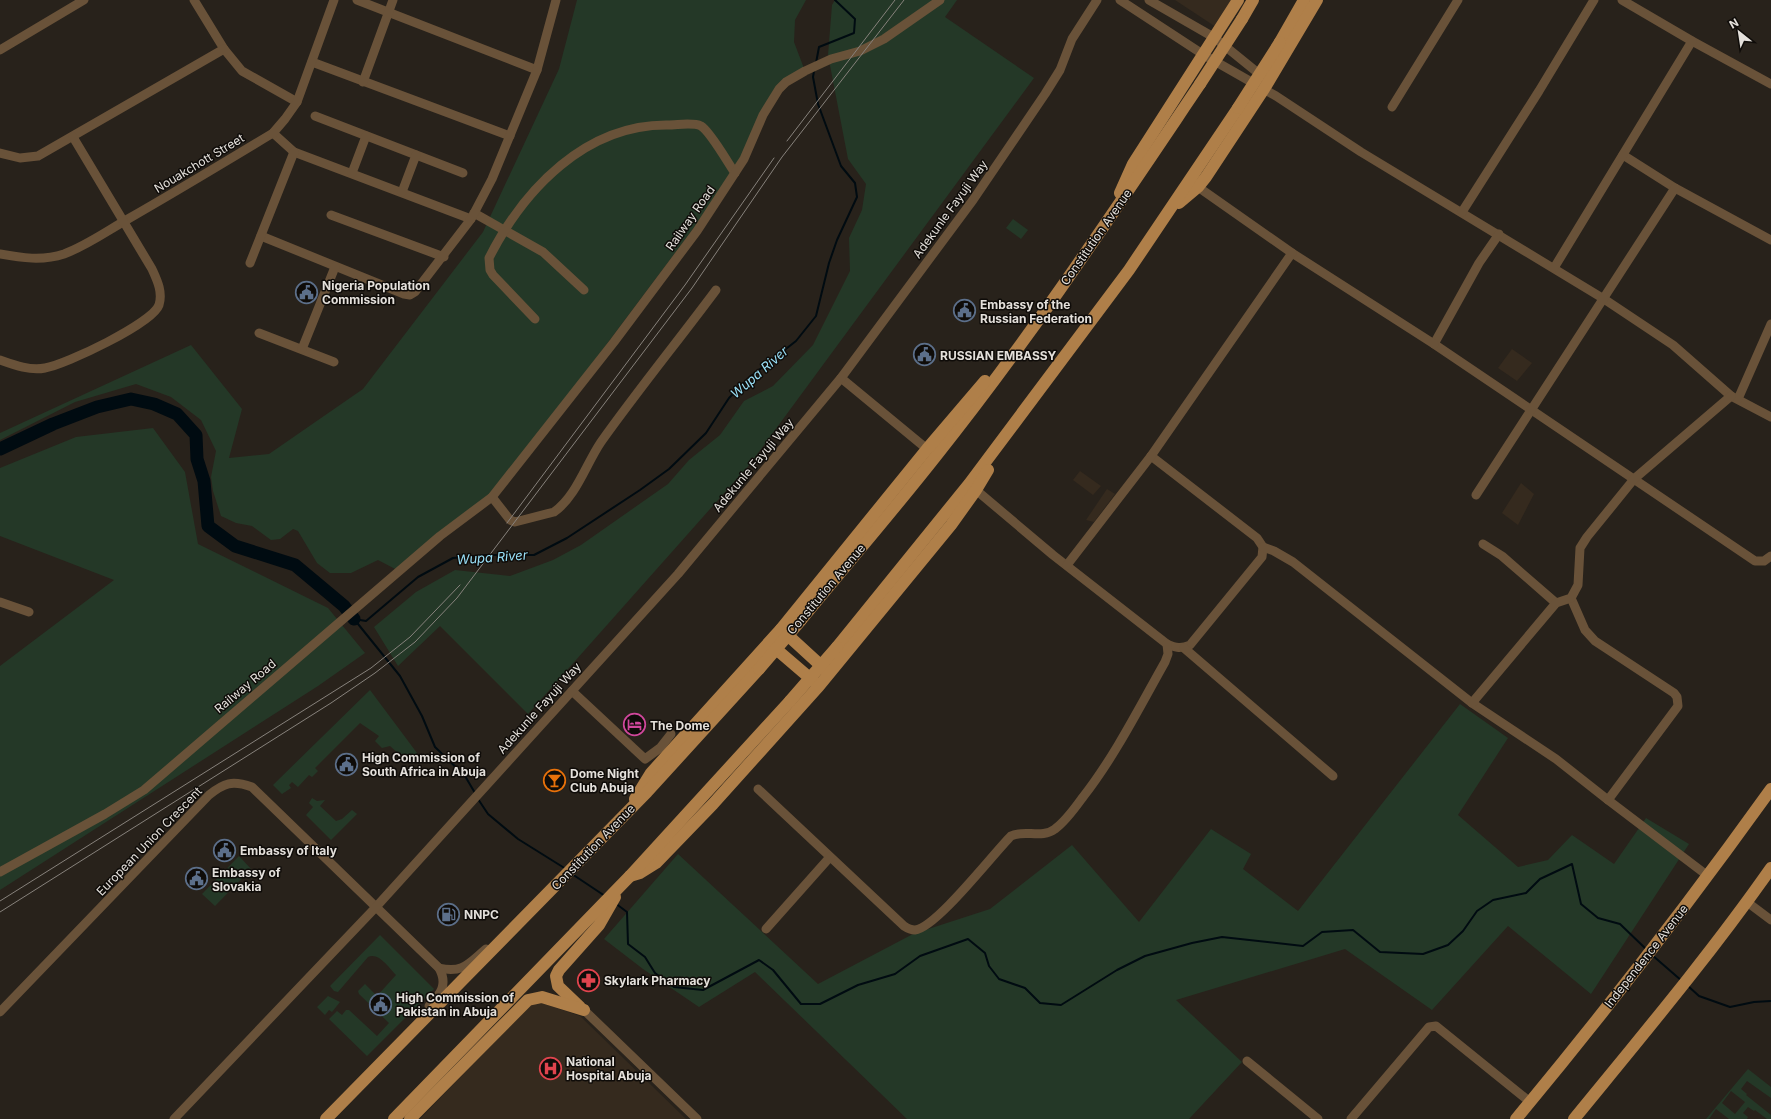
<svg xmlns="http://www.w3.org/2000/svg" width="1771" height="1119" viewBox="0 0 1771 1119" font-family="Inter,sans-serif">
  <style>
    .built { fill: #352a1e }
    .green { fill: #243827; fill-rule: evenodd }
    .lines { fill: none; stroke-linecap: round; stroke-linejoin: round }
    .stream { stroke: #000b11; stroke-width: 2 }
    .river { stroke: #000b11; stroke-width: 13 }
    .minor { stroke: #695239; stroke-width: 9 }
    .major { stroke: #af7f49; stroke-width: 12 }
    .tram { stroke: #87827c; stroke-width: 1 }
    .major-bridge { stroke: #af7f49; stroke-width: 12 }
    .labels { text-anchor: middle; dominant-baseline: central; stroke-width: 3; stroke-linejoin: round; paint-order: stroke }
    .street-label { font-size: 12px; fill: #e4e0db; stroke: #0f0c09 }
    .poi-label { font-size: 12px; font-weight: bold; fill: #e4e0db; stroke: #0f0c09; text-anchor: start }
    .water-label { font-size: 13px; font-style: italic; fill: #99e0f8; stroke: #0f0c09 }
  </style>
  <rect width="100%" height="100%" fill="#28221b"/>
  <!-- built -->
  <g class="built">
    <path d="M 1175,0 L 1233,0 L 1216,27 Z"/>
    <path d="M 1512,349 L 1532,363 L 1517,381 L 1498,368 Z"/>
    <path d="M 1080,471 L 1101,486 L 1093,495 L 1073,480 Z"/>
    <path d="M 1521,483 L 1534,494 L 1518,525 L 1502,513 Z"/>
    <path d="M 1107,489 L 1115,494 L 1094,522 L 1086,520 Z"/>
    <path d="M 534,1000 L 580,1016 L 686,1119 L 420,1119 Z"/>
  </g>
  <!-- green -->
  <g class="green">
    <path d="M 577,0 L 806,0 L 795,20 L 794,42 L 805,71 L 786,82 L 735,173 L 492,497 L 399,571 L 378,560 L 351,573 L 330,573 L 317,563 L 298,531 L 293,529 L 280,539 L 271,540 L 252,526 L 236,523 L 221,516 L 213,491 L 211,477 L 216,451 L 201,420 L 171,397 L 136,384 L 75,402 L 0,440 L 0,433 L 191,345 L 242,409 L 229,458 L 269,454 L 363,389 L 483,232 L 559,69 Z"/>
    <path d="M 835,0 L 957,0 L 945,17 L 1034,78 L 750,464 L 528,714 L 440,626 L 398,666 L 374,627 L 416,592 L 455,570 L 510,576 L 553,560 L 581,545 L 668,484 L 689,460 L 720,435 L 744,401 L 773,386 L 813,345 L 850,271 L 849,238 L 862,210 L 866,184 L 848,159 L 828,55 L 832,5 Z"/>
    <path d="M 1013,219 L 1028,230 L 1021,239 L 1006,228 Z"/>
    <path d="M 153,428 L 185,472 L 198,544 L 328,608 L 365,653 L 318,686 L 0,890 L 0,666 L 114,580 L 0,536 L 0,468 L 76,437 Z"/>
    <path d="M 370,690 L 417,753 L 410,760 L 404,754 L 399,754 L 390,746 L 382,748 L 375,741 L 379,736 L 360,723 L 315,768 L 318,771 L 312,777 L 309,775 L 298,787 L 292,782 L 289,785 L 291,788 L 282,794 L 273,785 Z"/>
    <path d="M 1460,704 L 1508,738 L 1458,815 L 1518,867 L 1548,860 L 1572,835 L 1614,864 L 1646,818 L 1689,844 L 1591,994 L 1508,926 L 1432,1010 L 1345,949 L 1176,1000 L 1242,1062 L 1189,1119 L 907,1119 L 755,972 L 699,1007 L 643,969 L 604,939 L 678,854 L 818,984 L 913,934 L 990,909 L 1072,845 L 1139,922 L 1211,829 L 1251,854 L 1243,869 L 1298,911 Z"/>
    <path d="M 312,798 L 317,801 L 325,800 L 320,806 L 336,821 L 342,819 L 352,810 L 357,814 L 331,840 L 306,815 L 313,807 L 309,803 Z"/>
    <path d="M 239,856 L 251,869 L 215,906 L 202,894 Z"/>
    <path d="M 380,935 L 434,989 L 367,1056 L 329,1019 L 337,1011 L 342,1015 L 346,1010 L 349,1010 L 377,1036 L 389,1023 L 359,994 L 358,991 L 365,984 L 377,996 L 396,975 C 389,968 379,952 368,957 L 338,992 L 334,991 L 330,986 Z"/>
    <path d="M 328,996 L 340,1002 L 332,1012 L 329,1010 L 325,1015 L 317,1007 Z"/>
    <path d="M 1748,1069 L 1771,1087 L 1771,1098 L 1747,1081 L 1741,1089 L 1747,1094 L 1746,1095 L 1771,1115 L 1771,1119 L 1767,1119 L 1755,1110 L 1754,1111 L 1748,1107 L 1743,1113 L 1748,1117 L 1747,1119 L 1729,1119 L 1716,1109 L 1709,1119 L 1706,1119 ZM 1731,1091 L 1745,1102 L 1735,1114 L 1722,1103 Z"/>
  </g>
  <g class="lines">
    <!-- stream -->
    <g class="stream">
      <path d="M 816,63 L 819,47 L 854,33 L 855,19 L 835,0"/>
      <path d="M 354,619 L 400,676 L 422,716 L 435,747 L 465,776 L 475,793"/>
      <path d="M 354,619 L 366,621 L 418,577 L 453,558 L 488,555 L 534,555 L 567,538 L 640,490 L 669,469 L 706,433 L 729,398 L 750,377 L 796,341 L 816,316 L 829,263 L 837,240 L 857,197 L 855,183 L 841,166 L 818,104 L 813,77 L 814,71"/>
      <path d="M 478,799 L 488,814 L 518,839 L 566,869"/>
      <path d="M 572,874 L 605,896"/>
      <path d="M 615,903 L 627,912 L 628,944 L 645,957 L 655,973 L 674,987 L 703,990 L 759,960 L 773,970 L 801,1004 L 820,1004 L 858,985 L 895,974 L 920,956 L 968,939 L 985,953 L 989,966 L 999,979 L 1025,988 L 1040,1003 L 1061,1005 L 1117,970 L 1145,956 L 1192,943 L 1222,937 L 1303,946 L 1322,932 L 1353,930 L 1380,952 L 1423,954 L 1448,945 L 1463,931 L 1477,911 L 1493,900 L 1526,893 L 1540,879 L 1572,864 L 1581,904 L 1598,918 L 1620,924 L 1646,949"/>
      <path d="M 1652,955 L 1682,981"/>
      <path d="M 1688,986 L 1699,996 L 1730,1007 L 1754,1002 L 1771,1001"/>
    </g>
    <!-- river -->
    <path class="river" d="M 0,449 L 53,424 L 97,407 L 131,399 L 154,404 L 177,414 L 196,435 L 197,459 L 204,481 L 208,526 L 235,546 L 295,565 L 344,606 L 354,619"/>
    <!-- minor -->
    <g class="minor">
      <path d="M 194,0 L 224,49"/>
      <path d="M 357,0 L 537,70"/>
      <path d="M 1120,0 L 1204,55 L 1276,96 L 1361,152 L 1604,299 L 1673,345 L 1731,396 L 1771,417"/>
      <path d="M 1149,0 L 1215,38 L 1263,77"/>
      <path d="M 1622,0 L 1692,41 L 1771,84"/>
      <path d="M 0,50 L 84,0"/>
      <path d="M 312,62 L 510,136"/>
      <path d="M 363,82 L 393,0"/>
      <path d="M 1392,107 L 1458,0"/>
      <path d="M 315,116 L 463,173"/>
      <path d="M 273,133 L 294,152 L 471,219"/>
      <path d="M 0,153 L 20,158 L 38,156 L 224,49 L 242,71 L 297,102"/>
      <path d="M 1623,155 L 1675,188 L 1771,240"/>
      <path d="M 352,173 L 366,136"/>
      <path d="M 402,192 L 416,155"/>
      <path d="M 1462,212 L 1539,91 L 1594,0"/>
      <path d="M 474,213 L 543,252 L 584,290"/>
      <path d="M 331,215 L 444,257"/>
      <path d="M 1499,234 L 1479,263 L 1434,344 L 1755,561 L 1764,561 L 1771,556"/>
      <path d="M 261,236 L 404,294 L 410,295 L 415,292 L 471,219 L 492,179 L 537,70 L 556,0"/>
      <path d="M 1292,253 L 1434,344"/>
      <path d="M 0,254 C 21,258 43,261 64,254 C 86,246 107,231 128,219 C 177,191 225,162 273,133 L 285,119 L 297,102 L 334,0"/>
      <path d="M 250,263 L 294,152"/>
      <path d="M 1554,268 L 1692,41"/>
      <path d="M 535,319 L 493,275 L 490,270 L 489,258 C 524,189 586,124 668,125 C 678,125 693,122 701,126 C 710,131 728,163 735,173"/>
      <path d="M 259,333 L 334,362"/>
      <path d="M 302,349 L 335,267"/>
      <path d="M 0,360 C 14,365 30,371 45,368 C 65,365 153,323 159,305 C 163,292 157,280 152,269 L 73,137"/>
      <path d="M 841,378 L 927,449"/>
      <path d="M 1738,399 L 1771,324"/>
      <path d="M 976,490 L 1053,555 L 1167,644 C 1176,648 1181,649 1190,645 L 1262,557 L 1263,547 L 1257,538 L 1151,456"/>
      <path d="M 1476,495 L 1675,188"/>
      <path d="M 492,497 L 510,520 L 515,522 L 554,512 C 576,497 586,464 601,442 C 638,390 678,341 716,290"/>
      <path d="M 1483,544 L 1502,556 L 1556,603"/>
      <path d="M 1263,547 L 1274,551 L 1293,562 L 1472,703 L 1556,759 L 1608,800"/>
      <path d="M 1067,565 L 1151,456 L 1292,253 L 1198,187"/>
      <path d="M 1571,598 L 1585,630 L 1595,641 L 1674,693 L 1677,697 L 1678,706 L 1608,800 L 1708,876"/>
      <path d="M 0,602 L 29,612"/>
      <path d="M 1184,648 L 1333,776"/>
      <path d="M 572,691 L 645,759 L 660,748 L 671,734"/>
      <path d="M 1472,703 L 1556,603 L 1571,598 L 1578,585 L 1580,548 L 1587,537 L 1634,479 L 1731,396"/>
      <path d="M 758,789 L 904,926 C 907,928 911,930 915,930 C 936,928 993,854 1011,836 C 1024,829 1042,839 1055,829 C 1066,821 1075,808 1083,797 C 1115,756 1139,708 1165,662 L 1168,654 L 1167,644"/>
      <path d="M 0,872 L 105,814 L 144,790 L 440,536 L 492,497 L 614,342 L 697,231 L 744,159 L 763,115 L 779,89 L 786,82 L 805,71 L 831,59 L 860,51 L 884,39 L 940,0"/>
      <path d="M 1747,902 L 1771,920"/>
      <path d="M 766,929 L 830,857"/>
      <path d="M 439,968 C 463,974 469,963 486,949"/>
      <path d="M 584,1010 L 697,1119"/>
      <path d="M 0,1012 L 209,795 C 224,783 232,780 252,787 L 439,968 C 448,984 441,994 429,1006"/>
      <path d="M 1247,1061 L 1318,1119"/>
      <path d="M 174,1119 L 376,907 L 678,574 L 841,378 L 973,200 L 1045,94 L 1060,70 L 1072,39 L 1097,0"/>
      <path d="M 1351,1119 L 1429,1027 L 1436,1026 L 1530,1102"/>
    </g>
    <!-- major -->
    <g class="major">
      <path d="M 1242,19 L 1253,0"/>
      <path d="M 1280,42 L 1304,0"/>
      <path d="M 1120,193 L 1133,164 L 1238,0"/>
      <path d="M 1179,203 L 1198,187 L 1206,177 L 1264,89 L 1317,0"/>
      <path d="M 801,620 C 846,565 892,512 936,456 C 1031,337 1115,210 1200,84"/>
      <path d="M 781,629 L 829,673"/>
      <path d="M 769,643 L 818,685"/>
      <path d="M 837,647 L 969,484 L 1129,270 L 1238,108"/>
      <path d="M 635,799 L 651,773 L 781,629 L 927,449 L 985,381"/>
      <path d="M 630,876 L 640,873 L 656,863 L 713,804 L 819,686 L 951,525 L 976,490 L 988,470"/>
      <path d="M 580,1007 L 558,986 L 556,976 L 559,970 L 599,925 L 615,897"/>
      <path d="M 326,1119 L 647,792 L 759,669"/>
      <path d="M 394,1119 L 630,876 L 790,701"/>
      <path d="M 410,1119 L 528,1000 L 542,997 L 584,1010"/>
      <path d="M 1516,1119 C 1605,1012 1690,902 1771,789"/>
      <path d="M 1574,1119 C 1641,1037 1710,955 1771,868"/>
    </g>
    <!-- tram -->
    <g class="tram">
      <path d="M 787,141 L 895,0"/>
      <path d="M 507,523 L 685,285 L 774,158"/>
      <path d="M 0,901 L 371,668 L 410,637 L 460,585"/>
      <path d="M 0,912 L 331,703 L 375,673 L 415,642 L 457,598 L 692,288 L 782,157 L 904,0"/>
    </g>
    <!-- major-bridge -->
    <g class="major-bridge">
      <path d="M 1200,84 L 1242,19"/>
      <path d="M 1238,108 L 1280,42"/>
      <path d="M 759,669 L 801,620"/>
      <path d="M 790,701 L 837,647"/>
    </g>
  </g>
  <!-- icons -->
  <defs>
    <symbol id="civic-ring" viewBox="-11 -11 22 22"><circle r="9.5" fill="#0f0c09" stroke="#5c6f8a" stroke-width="1.5"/><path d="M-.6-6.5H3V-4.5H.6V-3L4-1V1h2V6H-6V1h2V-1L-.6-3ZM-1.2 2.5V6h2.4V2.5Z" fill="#5c6f8a"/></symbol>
    <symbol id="hotel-ring" viewBox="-11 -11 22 22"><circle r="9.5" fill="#0f0c09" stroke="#d1479c" stroke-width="1.5"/><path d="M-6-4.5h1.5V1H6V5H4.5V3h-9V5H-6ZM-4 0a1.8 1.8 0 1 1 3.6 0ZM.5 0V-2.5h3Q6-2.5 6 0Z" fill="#d1479c"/></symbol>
    <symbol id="bar-ring" viewBox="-11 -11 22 22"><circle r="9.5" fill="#0f0c09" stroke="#e8710a" stroke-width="1.5"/><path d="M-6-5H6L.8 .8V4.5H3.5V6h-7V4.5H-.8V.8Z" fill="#e8710a"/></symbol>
    <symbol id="fuel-ring" viewBox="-11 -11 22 22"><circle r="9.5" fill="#0f0c09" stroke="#5c6f8a" stroke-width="1.5"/><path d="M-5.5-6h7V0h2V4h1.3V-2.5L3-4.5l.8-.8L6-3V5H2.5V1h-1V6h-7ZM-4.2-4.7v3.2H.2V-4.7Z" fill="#5c6f8a"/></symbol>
    <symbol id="pharmacy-ring" viewBox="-11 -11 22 22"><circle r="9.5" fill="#0f0c09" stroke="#e0444e" stroke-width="1.5"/><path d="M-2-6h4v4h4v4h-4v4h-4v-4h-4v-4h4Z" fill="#e0444e"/></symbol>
    <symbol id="hospital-ring" viewBox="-11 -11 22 22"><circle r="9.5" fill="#0f0c09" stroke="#e0444e" stroke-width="1.5"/><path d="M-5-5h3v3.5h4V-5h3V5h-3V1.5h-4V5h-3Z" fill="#e0444e"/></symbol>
  </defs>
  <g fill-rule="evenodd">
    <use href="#civic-ring" x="294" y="280" width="25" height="25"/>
    <use href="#civic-ring" x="952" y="298" width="25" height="25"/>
    <use href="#civic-ring" x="912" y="342" width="25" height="25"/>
    <use href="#hotel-ring" x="622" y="712" width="25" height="25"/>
    <use href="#civic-ring" x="334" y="752" width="25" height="25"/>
    <use href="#bar-ring" x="542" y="768" width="25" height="25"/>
    <use href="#civic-ring" x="212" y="838" width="25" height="25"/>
    <use href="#civic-ring" x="184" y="866" width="25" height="25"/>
    <use href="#fuel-ring" x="436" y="902" width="25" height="25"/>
    <use href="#pharmacy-ring" x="576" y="968" width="25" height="25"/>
    <use href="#civic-ring" x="368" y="992" width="25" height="25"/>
    <use href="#hospital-ring" x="538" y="1056" width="25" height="25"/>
  </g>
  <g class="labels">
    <!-- street labels -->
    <g class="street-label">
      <text transform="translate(199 163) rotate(-31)">Nouakchott Street</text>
      <text transform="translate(950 209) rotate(-54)">Adekunle Fayuji Way</text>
      <text transform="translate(690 218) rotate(-55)">Railway Road</text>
      <text transform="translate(1096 237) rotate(-55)">Constitution Avenue</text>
      <text transform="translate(753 465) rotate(-50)">Adekunle Fayuji Way</text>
      <text transform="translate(826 589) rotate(-50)">Constitution Avenue</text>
      <text transform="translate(245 686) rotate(-40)">Railway Road</text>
      <text transform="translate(539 708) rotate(-48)">Adekunle Fayuji Way</text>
      <text transform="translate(149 841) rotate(-46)">European Union Crescent</text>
      <text transform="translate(593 847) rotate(-46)">Constitution Avenue</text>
      <text transform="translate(1646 956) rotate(-52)">Independence Avenue</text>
    </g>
    <!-- poi labels -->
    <g class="poi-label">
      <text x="322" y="285">Nigeria Population<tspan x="322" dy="14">Commission</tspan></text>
      <text x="980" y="304">Embassy of the<tspan x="980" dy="14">Russian Federation</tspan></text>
      <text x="940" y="355">RUSSIAN EMBASSY</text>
      <text x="650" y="725">The Dome</text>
      <text x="362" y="757">High Commission of<tspan x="362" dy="14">South Africa in Abuja</tspan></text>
      <text x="570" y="773">Dome Night<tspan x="570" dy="14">Club Abuja</tspan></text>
      <text x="240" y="850">Embassy of Italy</text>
      <text x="212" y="872">Embassy of<tspan x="212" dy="14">Slovakia</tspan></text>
      <text x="464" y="914">NNPC</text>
      <text x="604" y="980">Skylark Pharmacy</text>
      <text x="396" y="997">High Commission of<tspan x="396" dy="14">Pakistan in Abuja</tspan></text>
      <text x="566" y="1061">National<tspan x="566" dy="14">Hospital Abuja</tspan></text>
    </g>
    <!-- water labels -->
    <g class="water-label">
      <text transform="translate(759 372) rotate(-41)">Wupa River</text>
      <text transform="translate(492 557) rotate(-4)">Wupa River</text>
    </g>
  </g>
  <!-- north arrow -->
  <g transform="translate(1739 32) rotate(330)" stroke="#0f0c09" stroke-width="3" paint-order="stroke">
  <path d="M0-3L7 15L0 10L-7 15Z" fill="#e4e0db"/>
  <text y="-6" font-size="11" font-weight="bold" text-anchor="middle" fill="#e4e0db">N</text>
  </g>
</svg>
